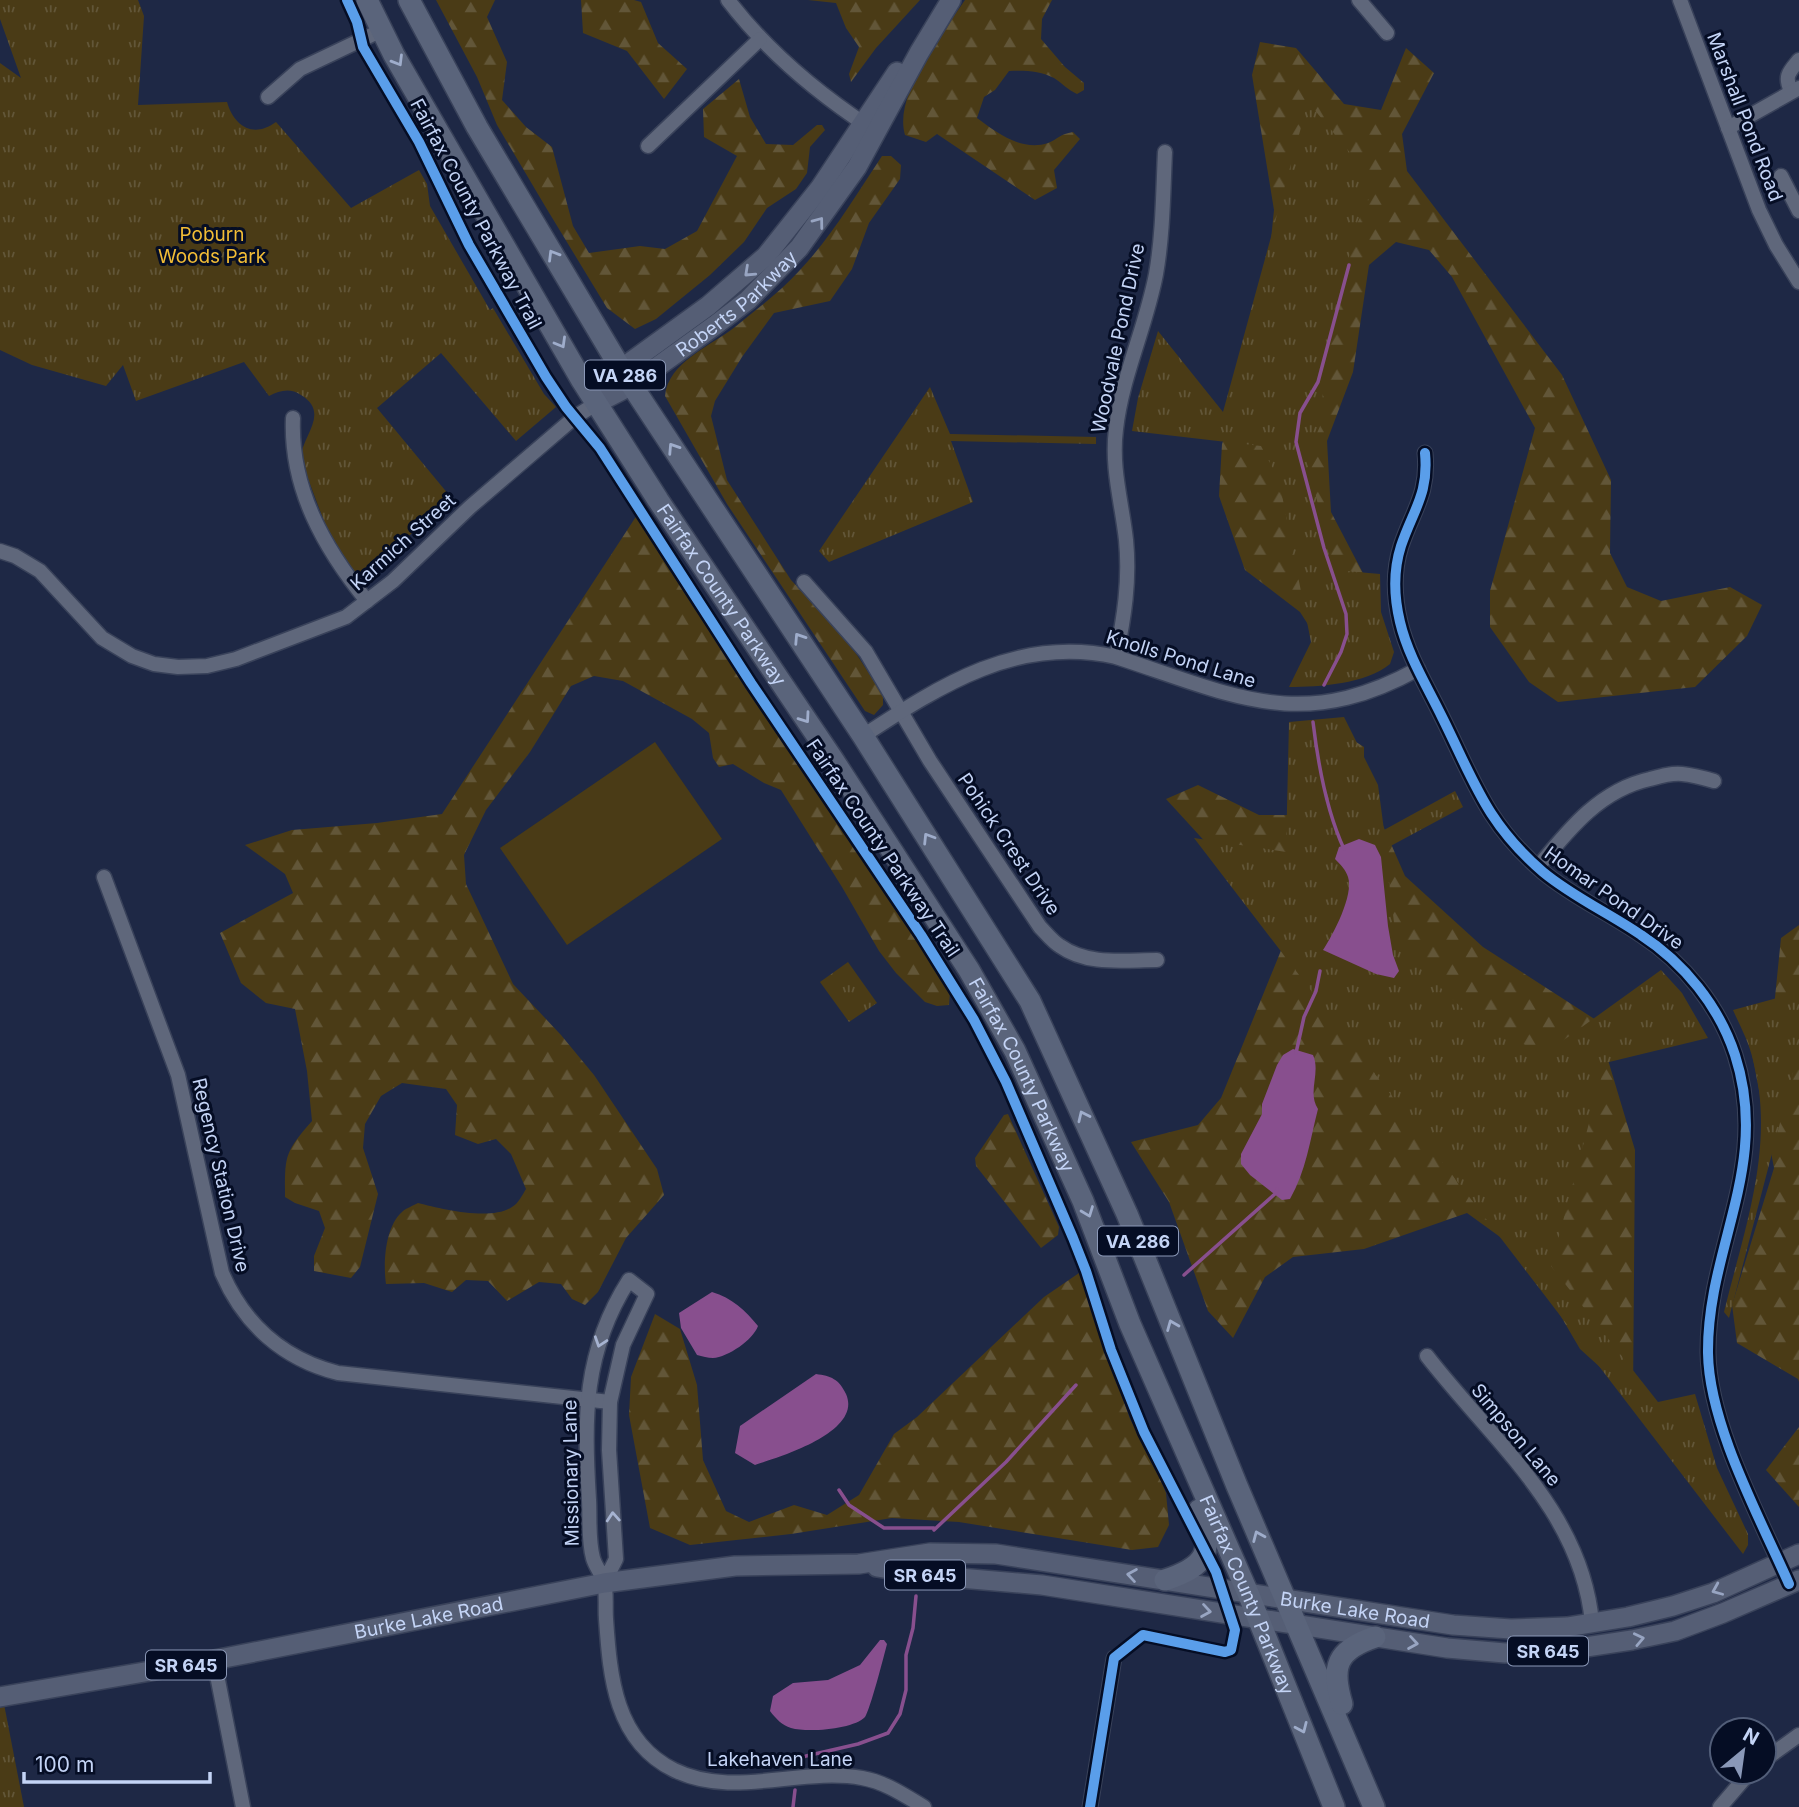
<svg xmlns="http://www.w3.org/2000/svg" width="1799" height="1807" viewBox="0 0 1799 1807" font-family="Inter,sans-serif">
  <style>
    .forest { fill: url(#forest-firs) }
    .park { fill: url(#park-tufts) }
    .garden { fill: #4a3b16 }
    .water { fill: #884f8e }
    .lines { fill: none; stroke-linecap: round; stroke-linejoin: round }
    .stream { stroke: #884f8e; stroke-width: 3.5 }
    .minor-casing { stroke: #39425a; stroke-width: 17 }
    .major-casing { stroke: #39425a; stroke-width: 22 }
    .highway-casing { stroke: #39425a; stroke-width: 24 }
    .minor { stroke: #5f677b; stroke-width: 14 }
    .major { stroke: #555e75; stroke-width: 19 }
    .highway { stroke: #5a647b; stroke-width: 21 }
    .cycleway-casing { stroke: #050d24; stroke-width: 15 }
    .cycleway { stroke: #5a9eea; stroke-width: 10 }
    .oneway { stroke: #9fadcb }
    .oneway2 { stroke: #98a5c2 }
    .oneway3 { stroke: #a6b3d1 }
    .labels { text-anchor: middle; dominant-baseline: central; stroke-width: 6; stroke-linejoin: round; paint-order: stroke }
    .shield { fill: #050d24; stroke: #8b98b7; stroke-width: 2 }
    .shield-label { font-size: 18px; font-weight: bold; fill: #c4d4f6 }
    .street-label { font-size: 19px; fill: #c4d4f6; stroke: #050d24 }
    .park-label { font-size: 19px; fill: #f1bc36; stroke: #050d24 }
  </style>
  <defs>
    <pattern id="forest-firs" width="22" height="20" patternUnits="userSpaceOnUse" patternTransform="scale(1.75)"><rect width="22" height="20" fill="#4a3b16"/><path d="M5 1l3.5 6h-7zM16 11l3.5 6h-7z" fill="#625638"/></pattern>
    <pattern id="park-tufts" width="24" height="20" patternUnits="userSpaceOnUse" patternTransform="scale(1.75)"><rect width="24" height="20" fill="#4a3b16"/><path d="M3 7l-1-3M5 7V3M7 7l1-3M15 17l-1-3M17 17v-4M19 17l1-3" fill="none" stroke="#625638"/></pattern>
  </defs>
  <rect width="100%" height="100%" fill="#1e2845"/>
  <!-- forest -->
  <g class="forest">
    <path d="M 436,0 L 495,0 L 487,17 L 507,62 L 502,100 L 526,127 L 552,147 L 573,226 L 589,253 L 640,246 L 665,249 L 697,231 L 737,156 L 704,137 L 703,109 L 739,79 L 750,117 L 766,144 L 793,145 L 817,125 L 822,125 L 825,130 L 810,147 L 807,173 L 796,189 L 767,208 L 744,242 L 710,275 L 656,319 L 635,329 L 607,308 L 545,206 L 497,125 L 477,77 Z"/>
    <path d="M 581,0 L 634,0 L 641,2 L 658,43 L 687,69 L 664,99 L 627,51 L 583,33 Z"/>
    <path d="M 808,0 L 920,0 L 876,48 L 851,82 L 849,74 L 859,47 L 846,28 L 836,3 Z"/>
    <path d="M 965,0 L 1052,0 L 1042,19 L 1041,39 L 1065,67 L 1084,83 L 1084,90 L 1077,94 C 1068,90 1062,83 1054,78 C 1041,71 1024,70 1009,71 L 995,90 L 984,97 L 977,118 C 996,132 1022,152 1048,143 C 1058,139 1060,134 1073,132 L 1080,139 L 1054,170 L 1057,188 L 1035,200 L 937,134 L 926,142 L 905,135 C 893,95 943,33 965,0 Z"/>
    <path d="M 1260,42 L 1296,48 L 1344,104 L 1381,110 L 1406,48 L 1434,73 L 1402,134 L 1407,171 L 1562,375 L 1611,480 L 1610,553 L 1627,587 L 1661,601 L 1730,587 L 1762,605 L 1747,636 L 1695,687 L 1558,702 L 1529,682 L 1490,627 L 1490,591 L 1535,428 L 1452,277 L 1429,250 L 1396,242 L 1369,265 L 1353,372 L 1327,441 L 1331,512 L 1365,577 L 1336,668 L 1300,612 L 1245,570 L 1219,496 L 1222,444 L 1260,347 L 1274,210 L 1252,75 Z"/>
    <path d="M 882,156 L 891,156 L 901,165 L 900,179 L 869,223 L 852,269 L 830,301 L 774,313 L 742,357 L 715,401 L 711,416 L 727,480 L 791,580 L 828,619 L 857,655 L 883,695 L 883,705 L 874,715 L 865,711 L 727,504 L 665,396 C 668,362 711,346 735,327 C 757,309 781,291 800,270 C 832,236 856,195 882,156 Z"/>
    <path d="M 637,515 L 950,992 L 949,1005 L 937,1006 L 925,1002 L 896,973 L 879,951 L 842,887 L 781,790 L 764,783 L 733,764 L 719,767 L 713,758 L 709,733 L 692,719 L 623,681 L 594,676 L 571,686 L 530,752 L 486,810 L 464,855 L 466,884 L 513,984 L 561,1035 L 594,1075 L 657,1169 L 664,1195 L 626,1238 L 598,1292 L 585,1305 L 572,1299 L 561,1284 L 539,1282 L 507,1301 L 488,1281 L 466,1280 L 452,1292 L 424,1283 L 386,1284 C 383,1263 385,1227 402,1212 C 406,1208 413,1206 418,1203 C 441,1209 491,1221 512,1207 C 518,1204 523,1194 526,1189 L 511,1154 L 496,1139 L 478,1144 L 455,1135 L 457,1105 L 446,1089 L 402,1083 L 381,1096 L 365,1124 L 363,1148 L 378,1194 L 360,1267 L 351,1278 L 314,1271 L 314,1256 L 325,1228 L 319,1211 L 295,1203 L 285,1197 C 285,1156 284,1153 312,1121 L 307,1071 L 295,1009 L 266,1003 L 241,983 L 220,933 L 293,893 L 285,874 L 245,845 L 292,830 L 377,823 L 442,814 Z"/>
    <path d="M 1334,728 L 1364,747 L 1364,782 L 1405,876 L 1483,947 L 1596,1020 L 1635,1150 L 1633,1397 L 1580,1349 L 1525,1255 L 1467,1213 L 1364,1249 L 1293,1257 L 1265,1277 L 1233,1338 L 1208,1311 L 1169,1202 L 1131,1142 L 1198,1125 L 1221,1098 L 1282,948 L 1265,907 L 1166,799 L 1198,785 L 1259,815 L 1294,815 Z"/>
    <path d="M 1799,925 L 1799,1382 L 1798,1379 L 1737,1343 L 1732,1305 L 1774,1168 L 1747,1028 L 1774,1007 L 1781,938 Z"/>
    <path d="M 1008,1114 L 1059,1227 L 1058,1235 L 1041,1248 L 976,1166 L 975,1158 L 1004,1115 Z"/>
    <path d="M 1079,1273 L 1130,1419 L 1153,1462 L 1166,1493 L 1169,1525 L 1158,1547 L 1132,1550 L 959,1522 L 892,1518 L 791,1534 L 690,1545 L 650,1528 L 629,1415 L 631,1377 L 655,1314 L 680,1329 L 697,1385 L 703,1460 L 726,1511 L 749,1522 L 794,1505 L 827,1515 L 859,1495 L 894,1434 L 917,1417 L 1044,1297 Z"/>
    <path d="M 1799,1427 L 1799,1507 L 1766,1470 Z"/>
  </g>
  <!-- park -->
  <g class="park">
    <path d="M 0,0 L 138,0 L 144,16 L 138,105 L 227,102 C 234,126 253,139 276,122 L 351,208 L 419,170 L 427,184 L 430,206 L 490,310 L 493,308 L 544,394 L 556,407 L 516,441 L 441,353 L 377,408 L 449,495 L 378,568 C 371,574 366,579 356,576 L 331,540 L 301,460 C 299,438 332,414 301,395 C 291,388 280,390 269,396 L 244,362 L 136,401 L 123,365 L 106,386 L 32,365 L 0,350 L 0,63 L 21,78 L 0,19 Z"/>
    <path d="M 1308,102 L 1376,184 L 1357,224 L 1325,353 L 1321,424 L 1306,458 L 1335,570 L 1380,574 L 1381,612 L 1394,652 L 1390,664 C 1366,684 1319,687 1289,687 L 1311,642 L 1279,480 L 1261,446 L 1132,431 L 1138,398 L 1158,331 L 1223,412 Z"/>
    <path d="M 930,387 L 950,434 L 1096,437 L 1096,444 L 951,441 L 973,502 L 829,562 L 819,551 Z"/>
    <path d="M 1344,717 L 1378,785 L 1384,830 L 1455,791 L 1463,807 L 1385,849 L 1397,946 L 1465,1011 L 1543,1055 L 1661,970 L 1682,993 L 1708,1038 L 1605,1063 L 1551,1266 L 1658,1402 L 1695,1394 L 1717,1468 L 1748,1534 L 1748,1545 L 1743,1554 L 1194,838 L 1286,852 L 1289,722 Z"/>
    <path d="M 848,962 L 877,1003 L 849,1022 L 820,982 Z"/>
    <path d="M 1799,992 L 1799,1050 L 1729,1318 L 1724,1312 C 1744,1230 1776,1145 1753,1060 C 1749,1042 1740,1026 1733,1010 Z"/>
    <path d="M 0,1699 L 3,1699 L 24,1807 L 0,1807 Z"/>
  </g>
  <!-- garden -->
  <path class="garden" d="M 655,742 L 722,839 L 567,945 L 500,848 Z"/>
  <!-- water -->
  <g class="water">
    <path d="M 1359,839 L 1375,845 L 1381,857 L 1388,926 L 1393,955 L 1399,971 L 1394,978 L 1376,974 L 1323,950 C 1333,935 1354,895 1348,877 C 1346,870 1340,864 1335,859 L 1339,847 Z"/>
    <path d="M 1293,1049 L 1313,1055 C 1321,1073 1307,1092 1318,1109 C 1310,1140 1306,1171 1290,1199 L 1282,1200 L 1250,1175 L 1241,1164 L 1241,1154 L 1262,1114 L 1262,1104 L 1277,1065 L 1283,1055 Z"/>
    <path d="M 712,1292 C 732,1298 745,1310 758,1326 C 753,1340 728,1357 713,1358 C 708,1358 702,1356 697,1355 L 681,1328 L 679,1313 Z"/>
    <path d="M 816,1374 C 831,1376 839,1379 846,1394 C 863,1432 780,1457 755,1465 L 735,1453 L 740,1426 Z"/>
    <path d="M 880,1640 L 884,1640 L 887,1644 C 884,1656 870,1710 865,1717 C 854,1729 808,1733 791,1728 C 782,1725 776,1719 770,1711 L 773,1696 L 793,1683 L 828,1680 L 860,1665 Z"/>
  </g>
  <g class="lines">
    <!-- stream -->
    <g class="stream">
      <path d="M 1324,685 L 1341,652 L 1347,634 L 1346,614 L 1324,548 L 1296,442 L 1300,413 L 1318,382 L 1349,265"/>
      <path d="M 1313,722 C 1318,764 1326,810 1344,849"/>
      <path d="M 1296,1053 L 1304,1017 L 1316,991 L 1320,971"/>
      <path d="M 1184,1275 L 1276,1193 L 1277,1189"/>
      <path d="M 839,1490 L 849,1505 L 884,1528 L 934,1528"/>
      <path d="M 934,1530 L 1006,1462 L 1076,1385"/>
      <path d="M 798,1764 L 800,1759 L 806,1756 L 858,1744 L 888,1733 L 900,1714 L 906,1690 L 906,1655 L 913,1628 L 916,1596"/>
      <path d="M 793,1807 L 795,1790"/>
    </g>
    <defs>
      <g id="minor">
        <path d="M 728,0 C 767,51 816,92 869,127"/>
        <path d="M 1359,0 L 1387,33"/>
        <path d="M 1680,0 L 1759,210 L 1776,245 L 1799,282"/>
        <path d="M 1791,91 C 1784,76 1789,72 1799,60"/>
        <path d="M 268,97 L 300,69 L 382,30"/>
        <path d="M 1728,128 L 1799,88"/>
        <path d="M 648,146 L 760,39"/>
        <path d="M 1781,176 L 1799,211"/>
        <path d="M 293,418 C 290,488 324,548 367,601"/>
        <path d="M 1425,453 C 1429,494 1413,510 1401,546 C 1393,571 1394,597 1400,622 C 1408,656 1427,686 1442,717 C 1474,781 1486,823 1543,872 C 1573,897 1609,913 1641,935 C 1684,963 1719,1006 1735,1055 C 1771,1166 1707,1247 1708,1353 C 1709,1425 1760,1518 1789,1584"/>
        <path d="M 0,551 L 15,556 L 40,571 L 102,638 L 132,656 L 154,664 L 178,667 L 207,666 L 236,659 L 346,617 L 393,581 L 470,507 L 575,417 L 597,403"/>
        <path d="M 804,582 L 866,652 L 930,761 L 1040,927 C 1046,933 1053,942 1060,946 C 1088,966 1125,960 1157,960"/>
        <path d="M 1116,657 C 1124,618 1130,581 1126,540 C 1122,503 1111,468 1116,429 C 1122,376 1146,327 1156,274 C 1163,234 1163,193 1165,152"/>
        <path d="M 863,736 C 941,685 1018,635 1116,657 C 1233,695 1300,734 1418,669"/>
        <path d="M 1538,867 C 1569,829 1600,790 1650,779 C 1661,776 1671,773 1682,774 C 1693,775 1704,778 1714,781"/>
        <path d="M 104,877 L 178,1075 L 222,1273 C 244,1324 283,1359 338,1373 L 610,1402"/>
        <path d="M 1427,1356 C 1491,1439 1582,1511 1592,1623"/>
        <path d="M 604,1583 L 616,1559 L 609,1450 L 610,1402 L 623,1345 L 647,1294 L 629,1280 C 583,1352 584,1418 589,1500 C 590,1518 588,1540 593,1558 C 595,1566 602,1574 604,1582 C 607,1593 605,1607 606,1619 C 610,1677 615,1741 674,1770 C 733,1799 800,1767 862,1778 C 885,1782 904,1795 924,1807"/>
        <path d="M 214,1660 L 243,1807"/>
        <path d="M 1764,1760 L 1799,1735"/>
        <path d="M 1090,1807 L 1114,1658"/>
        <path d="M 1720,1807 L 1750,1772"/>
      </g>
      <g id="major">
        <path d="M 598,401 L 621,369 L 708,306 L 766,256 L 820,188 L 897,72"/>
        <path id="s1" d="M 597,403 L 632,385 L 714,326 L 748,300 L 799,248 L 857,167 L 919,53 L 951,0"/>
        <path d="M 877,1567 L 925,1575 L 1042,1585 L 1447,1648 L 1505,1653 L 1566,1650 L 1632,1640 L 1675,1631 L 1723,1613 L 1799,1580"/>
        <path id="s2" d="M 0,1697 L 214,1660 L 604,1583 L 735,1566 L 859,1564 L 930,1553 L 996,1554 L 1453,1625 L 1511,1629 L 1567,1627 L 1628,1617 L 1673,1606 L 1713,1593 L 1799,1554"/>
      </g>
      <g id="highway">
        <path id="s3" d="M 367,0 L 394,55 L 581,379 L 658,500 L 832,758 L 969,970 L 1015,1051 L 1083,1201 L 1130,1324 L 1248,1593 L 1334,1807"/>
        <path d="M 409,0 L 477,127 L 621,369 L 863,736 L 1030,1001 L 1127,1214 L 1237,1486 L 1374,1807"/>
        <path d="M 1165,1580 C 1207,1566 1214,1552 1199,1510"/>
        <path d="M 1342,1704 C 1331,1667 1336,1650 1375,1637"/>
      </g>
    </defs>
    <!-- minor casing -->
    <use href="#minor" class="minor-casing"/>
    <!-- major casing -->
    <use href="#major" class="major-casing"/>
    <!-- highway casing -->
    <use href="#highway" class="highway-casing"/>
    <!-- minor -->
    <use href="#minor" class="minor"/>
    <!-- major -->
    <use href="#major" class="major"/>
    <!-- highway -->
    <use href="#highway" class="highway"/>
    <defs>
      <g id="cycleway">
        <path d="M 347,0 L 357,22 L 363,47 L 419,142 L 469,245 L 546,377 L 566,407 L 600,448 L 751,683 L 921,935 L 974,1020 L 1006,1082 L 1073,1238 L 1086,1271 L 1111,1350 L 1144,1432 L 1216,1572 L 1235,1630 L 1231,1650 L 1225,1652 L 1143,1635 L 1114,1658 L 1090,1807"/>
        <path d="M 1425,453 C 1429,494 1413,510 1401,546 C 1393,571 1394,597 1400,622 C 1408,656 1427,686 1442,717 C 1474,781 1486,823 1543,872 C 1573,897 1609,913 1641,935 C 1684,963 1719,1006 1735,1055 C 1771,1166 1707,1247 1708,1353 C 1709,1425 1760,1518 1789,1584"/>
      </g>
    </defs>
    <!-- cycleway casing -->
    <use href="#cycleway" class="cycleway-casing"/>
    <!-- cycleway -->
    <use href="#cycleway" class="cycleway"/>
  </g>
  <!-- one-way arrows -->
  <defs><path id="oneway-chevron" d="M-2-3.5L2.5 0L-2 3.5" fill="none" stroke-width="1.6" stroke-linecap="round" stroke-linejoin="round" transform="scale(1.75)"/></defs>
  <g class="oneway">
    <use href="#oneway-chevron" transform="translate(398 61) rotate(59)"/>
    <use href="#oneway-chevron" transform="translate(553 255) rotate(-121)"/>
    <use href="#oneway-chevron" transform="translate(561 343) rotate(60)"/>
    <use href="#oneway-chevron" transform="translate(673 448) rotate(-123)"/>
    <use href="#oneway-chevron" transform="translate(799 638) rotate(-123)"/>
    <use href="#oneway-chevron" transform="translate(805 718) rotate(55)"/>
    <use href="#oneway-chevron" transform="translate(928 838) rotate(-122)"/>
    <use href="#oneway-chevron" transform="translate(1083 1116) rotate(-115)"/>
    <use href="#oneway-chevron" transform="translate(1088 1212) rotate(69)"/>
    <use href="#oneway-chevron" transform="translate(1172 1325) rotate(-112)"/>
    <use href="#oneway-chevron" transform="translate(1258 1536) rotate(-113)"/>
    <use href="#oneway-chevron" transform="translate(1302 1728) rotate(66)"/>
  </g>
  <g class="oneway2">
    <use href="#oneway-chevron" transform="translate(819 222) rotate(-53)"/>
    <use href="#oneway-chevron" transform="translate(749 272) rotate(137)"/>
    <use href="#oneway-chevron" transform="translate(1132 1575) rotate(-171)"/>
    <use href="#oneway-chevron" transform="translate(1717 1590) rotate(157)"/>
    <use href="#oneway-chevron" transform="translate(1206 1611) rotate(9)"/>
    <use href="#oneway-chevron" transform="translate(1639 1639) rotate(-12)"/>
    <use href="#oneway-chevron" transform="translate(1413 1643) rotate(9)"/>
  </g>
  <g class="oneway3">
    <use href="#oneway-chevron" transform="translate(600 1342) rotate(108)"/>
    <use href="#oneway-chevron" transform="translate(613 1517) rotate(-94)"/>
  </g>
  <g class="labels">
    <!-- shield labels -->
    <g class="shield">
      <rect x="585" y="360.5" width="80" height="29" rx="5"/>
      <rect x="1098" y="1226.5" width="80" height="29" rx="5"/>
      <rect x="885" y="1560.5" width="80" height="29" rx="5"/>
      <rect x="1508" y="1636.5" width="80" height="29" rx="5"/>
      <rect x="146" y="1650.5" width="80" height="29" rx="5"/>
    </g>
    <g class="shield-label">
      <text x="625" y="375">VA 286</text>
      <text x="1138" y="1241">VA 286</text>
      <text x="925" y="1575">SR 645</text>
      <text x="1548" y="1651">SR 645</text>
      <text x="186" y="1665">SR 645</text>
    </g>
    <!-- street labels -->
    <g class="street-label">
      <text transform="translate(1745 117) rotate(69)">Marshall Pond Road</text>
      <text transform="translate(476 214) rotate(62)">Fairfax County Parkway Trail</text>
      <text stroke="none"><textPath href="#s1" startOffset="172">Roberts Parkway</textPath></text>
      <text transform="translate(1118 338) rotate(-78)">Woodvale Pond Drive</text>
      <text transform="translate(403 542) rotate(-42)">Karmich Street</text>
      <text stroke="none"><textPath href="#s3" startOffset="693">Fairfax County Parkway</textPath></text>
      <text transform="translate(1181 659) rotate(17)">Knolls Pond Lane</text>
      <text transform="translate(1009 844) rotate(56)">Pohick Crest Drive</text>
      <text transform="translate(883 848) rotate(56)">Fairfax County Parkway Trail</text>
      <text transform="translate(1614 898) rotate(35)">Homar Pond Drive</text>
      <text stroke="none"><textPath href="#s3" startOffset="1260">Fairfax County Parkway</textPath></text>
      <text transform="translate(221 1175) rotate(77)">Regency Station Drive</text>
      <text transform="translate(1516 1435) rotate(50)">Simpson Lane</text>
      <text transform="translate(571 1473) rotate(-91)">Missionary Lane</text>
      <text stroke="none"><textPath href="#s3" startOffset="1827">Fairfax County Parkway</textPath></text>
      <text stroke="none"><textPath href="#s2" startOffset="1372">Burke Lake Road</textPath></text>
      <text stroke="none"><textPath href="#s2" startOffset="436">Burke Lake Road</textPath></text>
      <text x="780" y="1759">Lakehaven Lane</text>
    </g>
    <!-- park labels -->
    <g class="park-label">
      <text x="212" y="234">Poburn<tspan x="212" dy="22">Woods Park</tspan></text>
    </g>
  </g>
  <!-- north arrow -->
  <g transform="translate(1743 1751) rotate(29)"><circle r="33" fill="#050d24" stroke="#515d78" stroke-width="2"/>
  <path d="M0-5L12 26L0 18L-12 26Z" fill="#8a98b8"/>
  <text y="-10" font-size="19" font-weight="bold" text-anchor="middle" fill="#c4d4f6">N</text>
  </g>
  <!-- scale -->
  <path d="M24 1772v10h186v-10" fill="none" stroke="#c4d4f6" stroke-width="3.5"/>
  <text x="35" y="1772" font-size="21" fill="#c4d4f6" stroke="#050d24" stroke-width="5" paint-order="stroke">100 m</text>
</svg>
